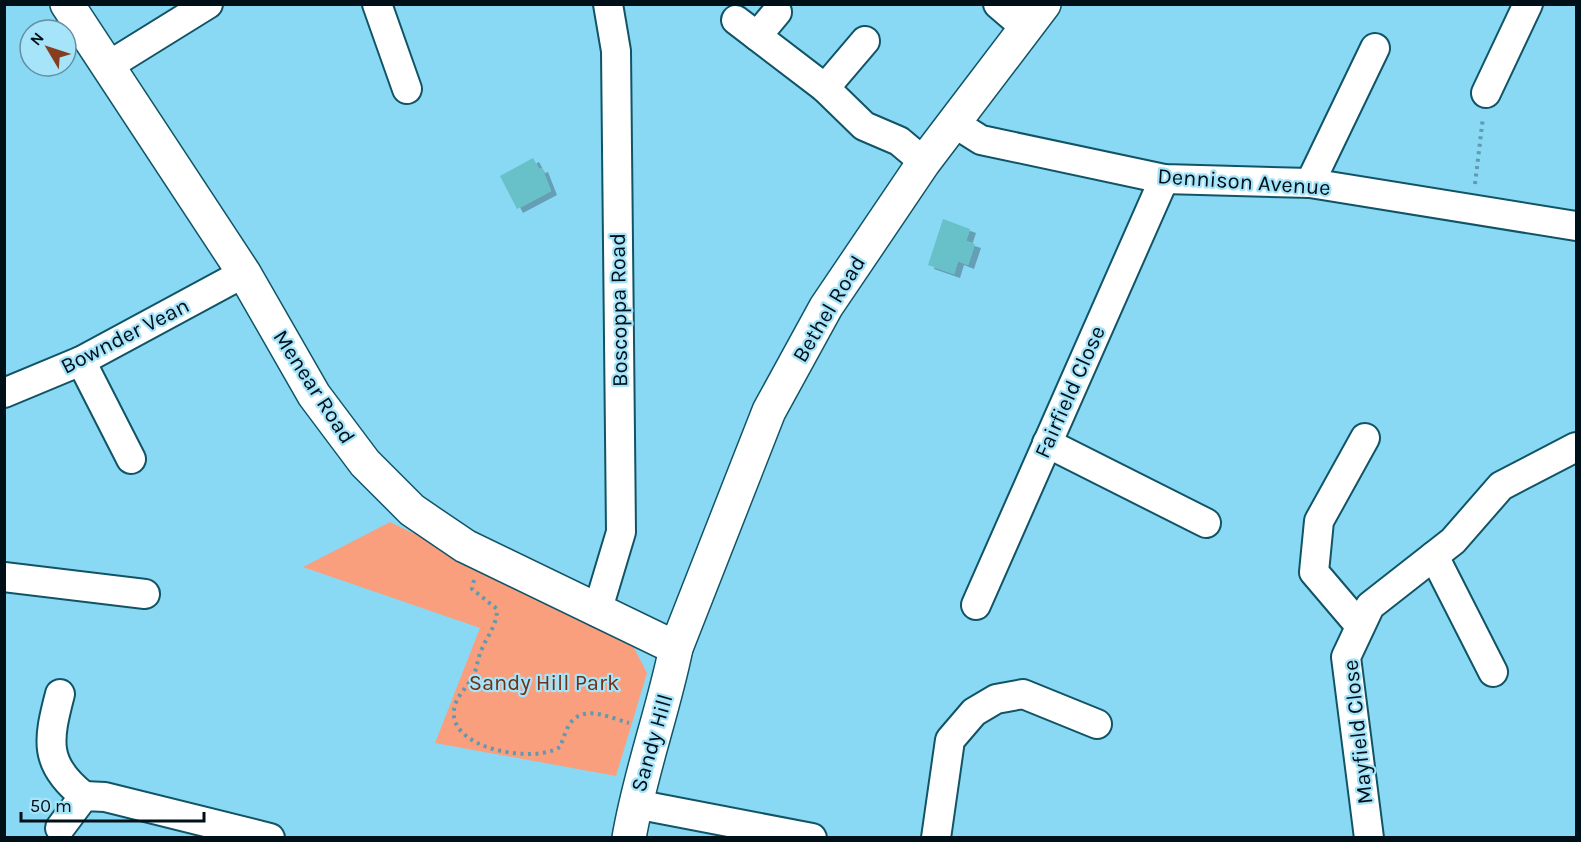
<svg xmlns="http://www.w3.org/2000/svg" width="1581" height="842" viewBox="0 0 1581 842" font-family="Karla,sans-serif">
  <style>
    .green { fill: #fa9f7d }
    .building { fill: #67c1c8; filter: url(#shadow) }
    .lines { fill: none; stroke-linecap: round; stroke-linejoin: round }
    .street-casing { stroke: #115466; stroke-width: 32 }
    .secondary-casing { stroke: #115466; stroke-width: 36 }
    .path { stroke: #5e9ab0; stroke-width: 4; stroke-dasharray: 3 4.5; stroke-linecap: butt }
    .street { stroke: #fff; stroke-width: 28 }
    .secondary { stroke: #fff; stroke-width: 33 }
    .labels { text-anchor: middle; dominant-baseline: central; stroke-width: 4.5; stroke-linejoin: round; paint-order: stroke }
    .street-label { font-size: 22px; fill: #001018; stroke: #a6e4fa }
    .park-label { font-size: 22px; fill: #6f3015; stroke: #a6e4fa }
  </style>
  <defs>
    <filter id="shadow"><feDropShadow dx="6" dy="4" stdDeviation="0" flood-color="#0004"/></filter>
  </defs>
  <rect width="100%" height="100%" fill="#89d9f5"/>
  <!-- green -->
  <path class="green" d="M 390,522 L 594,620 L 630,640 L 647,673 L 616,776 L 435,743 L 480,628 L 303,567 Z"/>
  <!-- building -->
  <g class="building">
    <path d="M 533,158 L 539,169 L 542,168 L 551,191 L 517,209 L 500,176 Z"/>
    <path d="M 943,219 L 970,229 L 966,241 L 975,244 L 968,265 L 958,261 L 954,274 L 928,265 Z"/>
  </g>
  <g class="lines">
    <defs>
      <g id="street">
        <path d="M 377,4 L 407,89"/>
        <path d="M 998,4 L 1026,28"/>
        <path d="M 736,20 L 825,88 L 864,126 L 899,141 L 924,162"/>
        <path d="M 757,36 L 777,12"/>
        <path d="M 108,66 L 208,4"/>
        <path d="M 825,88 L 865,41"/>
        <path d="M 1486,93 L 1528,4"/>
        <path d="M 954,123 L 981,140 L 1164,179 L 1310,183 L 1576,226"/>
        <path d="M 1310,183 L 1375,48"/>
        <path d="M 81,361 L 131,459"/>
        <path d="M 4,393 L 81,361 L 244,273"/>
        <path d="M 1047,443 L 1206,523"/>
        <path d="M 1434,556 L 1493,672"/>
        <path d="M 4,577 L 145,594"/>
        <path d="M 976,605 L 1164,179"/>
        <path d="M 597,612 L 621,532 L 616,51 L 608,4"/>
        <path d="M 1360,626 L 1314,572 L 1319,521 L 1365,438"/>
        <path d="M 60,694 C 48,740 43,764 84,796"/>
        <path d="M 635,804 L 812,838"/>
        <path d="M 60,828 L 84,796 L 105,797 L 270,838"/>
        <path d="M 936,838 L 950,740 L 974,712 L 996,699 L 1023,694 L 1097,724"/>
        <path d="M 1369,838 L 1346,657 L 1370,606 L 1453,541 L 1501,486 L 1576,447"/>
      </g>
      <g id="secondary">
        <path d="M 67,4 L 244,273 L 314,395 L 365,463 L 412,510 L 465,546 L 676,648"/>
        <path d="M 629,838 C 640,773 663,712 676,648 L 769,411 L 826,307 L 924,162 L 1044,4"/>
      </g>
    </defs>
    <!-- street casing -->
    <use href="#street" class="street-casing"/>
    <!-- secondary casing -->
    <use href="#secondary" class="secondary-casing"/>
    <!-- path -->
    <g class="path">
      <path d="M 1475,184 L 1483,117"/>
      <path d="M 474,580 L 472,589 L 497,609 C 497,626 487,636 481,651 C 477,660 477,670 472,678 C 467,687 455,698 454,710 C 449,749 533,764 560,747 C 563,740 565,732 569,725 C 583,703 610,718 629,723"/>
    </g>
    <!-- street -->
    <use href="#street" class="street"/>
    <!-- secondary -->
    <use href="#secondary" class="secondary"/>
  </g>
  <g class="labels">
    <!-- street labels -->
    <g class="street-label">
      <text transform="translate(1244 182) rotate(4)">Dennison Avenue</text>
      <text transform="translate(829 309) rotate(-59)">Bethel Road</text>
      <text transform="translate(619 310) rotate(-91)">Boscoppa Road</text>
      <text transform="translate(125 336) rotate(-27)">Bownder Vean</text>
      <text transform="translate(314 387) rotate(57)">Menear Road</text>
      <text transform="translate(1070 392) rotate(-66)">Fairfield Close</text>
      <text transform="translate(1358 732) rotate(-96)">Mayfield Close</text>
      <text transform="translate(652 743) rotate(-74)">Sandy Hill</text>
    </g>
    <!-- park labels -->
    <g class="park-label">
      <text x="544" y="683">Sandy Hill Park</text>
    </g>
  </g>
  <!-- border -->
  <rect width="1581" height="842" fill="none" stroke="#001018" stroke-width="12"/>
  <!-- north arrow -->
  <g transform="translate(48 48) rotate(309)"><circle r="28" fill="#a6e4fa" stroke="#648fa0" stroke-width="1.5"/>
  <path d="M0-4.5L10 22L0 15L-10 22Z" fill="#863d20"/>
  <text y="-9" font-size="16" font-weight="bold" text-anchor="middle" fill="#001018">N</text>
  </g>
  <!-- scale -->
  <path d="M21 812v9h183v-9" fill="none" stroke="#001018" stroke-width="3"/>
  <text x="30" y="812" font-size="18" fill="#001018" stroke="#a6e4fa" stroke-width="4.5" paint-order="stroke">50 m</text>
</svg>
